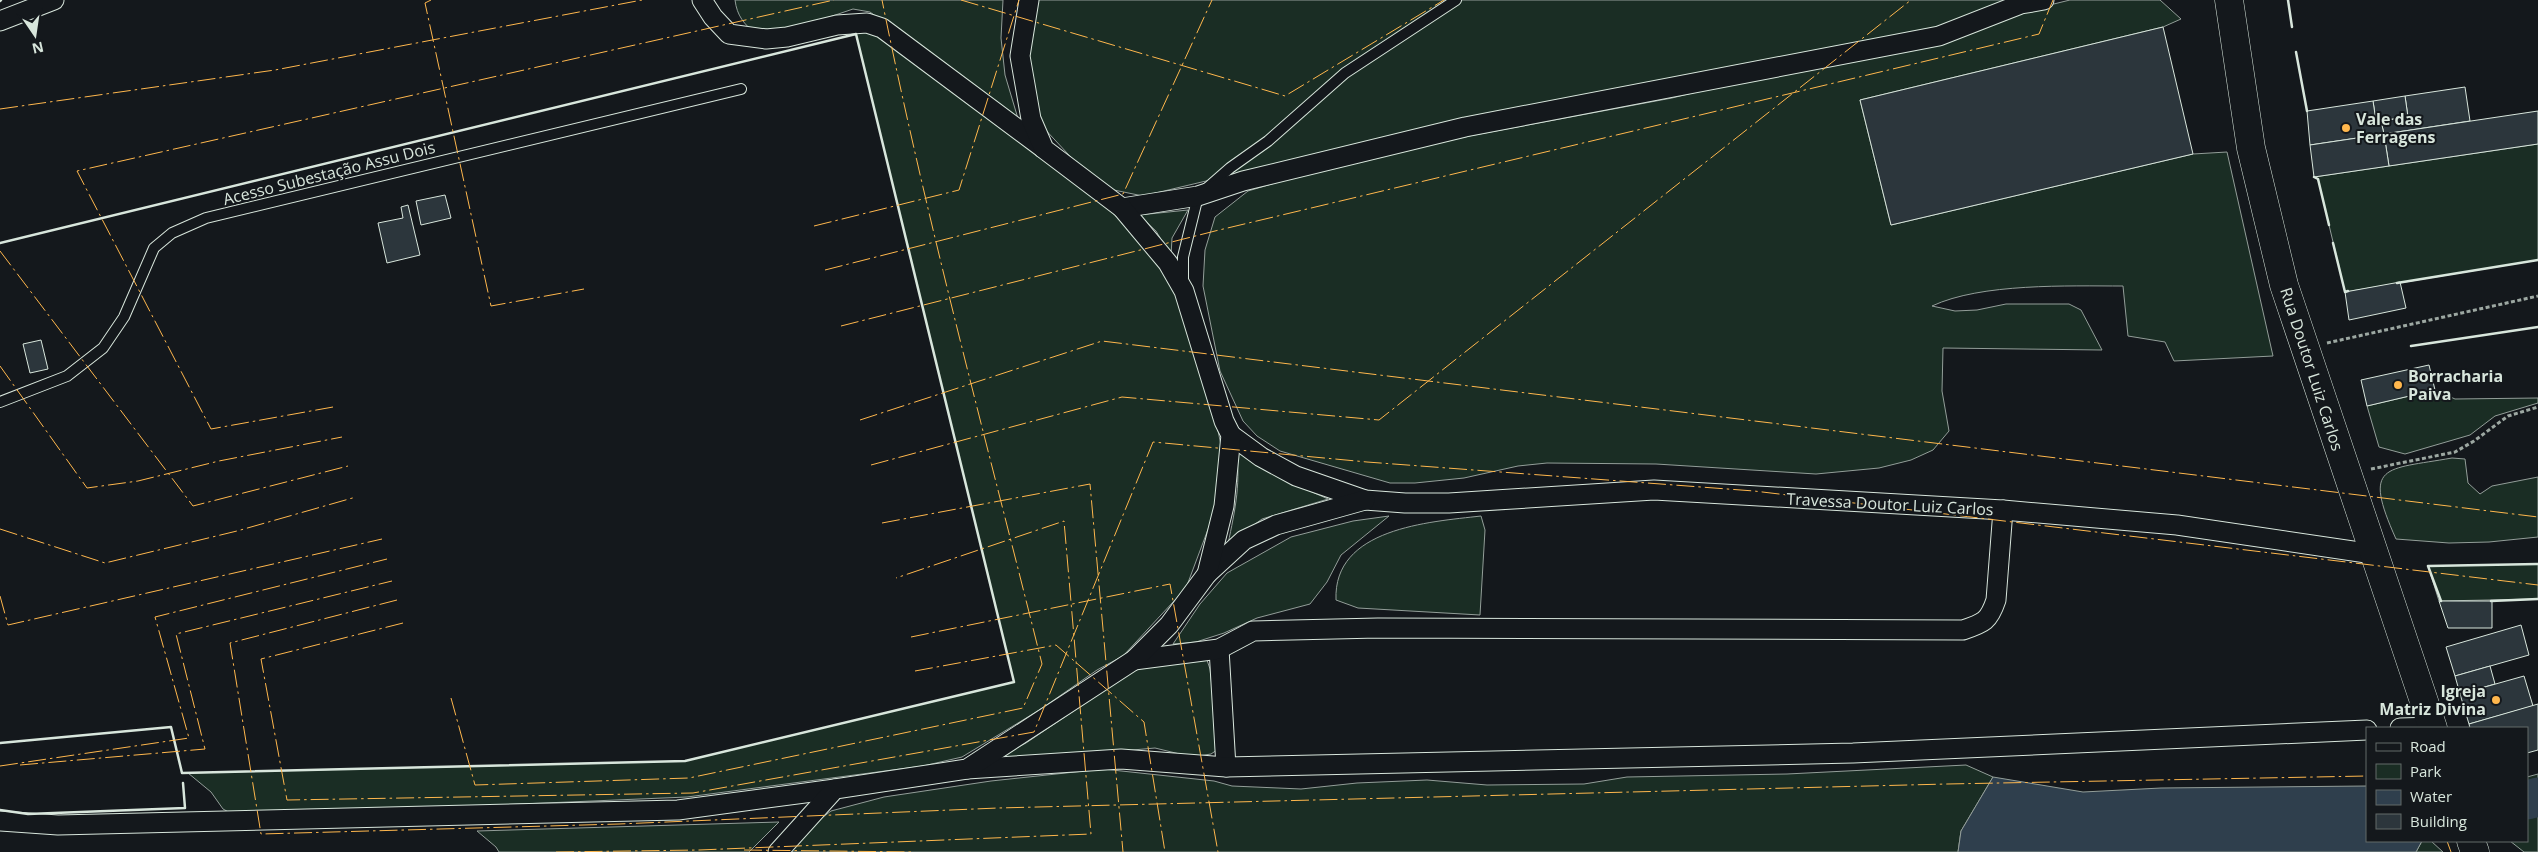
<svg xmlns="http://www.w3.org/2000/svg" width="2538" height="852" viewBox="0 0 2538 852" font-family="'Open Sans',sans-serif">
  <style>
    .green { fill: #1a2d24; stroke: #939e99 }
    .water { fill: #2f3f4d; stroke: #939e99 }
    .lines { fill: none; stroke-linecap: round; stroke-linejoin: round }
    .river { stroke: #2f3f4d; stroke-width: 39 }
    .building { fill: #2c363c; stroke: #d8e6dc }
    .service-casing { stroke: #d8e6dc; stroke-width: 12 }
    .minor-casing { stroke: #d8e6dc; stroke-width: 21 }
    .primary-casing { stroke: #d8e6dc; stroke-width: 29 }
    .path { stroke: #9da8a2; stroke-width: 3; stroke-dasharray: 4 2.5; stroke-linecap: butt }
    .service { stroke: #14181c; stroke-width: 10 }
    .minor { stroke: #14181c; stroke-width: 19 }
    .primary { stroke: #14181c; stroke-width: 28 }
    .wall { stroke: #d8e6dc; stroke-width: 2.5 }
    .power { stroke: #ffb74d; stroke-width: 1; stroke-dasharray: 18 4 2.5 4; stroke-linecap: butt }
    .poi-dot { fill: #ffb74d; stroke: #14181c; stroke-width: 2 }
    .labels { text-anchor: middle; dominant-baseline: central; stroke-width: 4; stroke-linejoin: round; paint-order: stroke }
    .poi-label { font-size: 16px; font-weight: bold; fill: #d8e6dc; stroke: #14181c; text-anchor: start }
    .street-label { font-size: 16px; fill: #d8e6dc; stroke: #14181c }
  </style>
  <rect width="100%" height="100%" fill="#14181c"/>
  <!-- green -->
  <g class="green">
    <path d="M 735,0 L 1003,0 L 1001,38 L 1005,75 L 1019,122 L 870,12 L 853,9 L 809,24 L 756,34 C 744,24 737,16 735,0 Z"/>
    <path d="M 1038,0 L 2012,0 L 1935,29 L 1248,171 L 1143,196 L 1109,189 L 1082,169 L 1040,124 L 1027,78 L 1030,28 Z"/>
    <path d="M 2070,0 L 2160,0 L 2181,19 L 2163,27 L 1860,100 L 1891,225 L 2193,154 L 2227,152 L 2273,356 L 2174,361 L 2165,342 L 2128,336 L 2123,286 C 2068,286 1981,283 1932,306 L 1955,311 L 1977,310 L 2006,304 L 2069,304 L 2081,310 L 2102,350 L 1943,348 L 1942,391 L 1949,431 L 1933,450 L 1911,460 L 1879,468 L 1816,474 L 1656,464 L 1547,463 L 1518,466 L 1464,478 L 1415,483 L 1390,483 L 1280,451 L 1257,436 L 1243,421 L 1220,371 L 1203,286 L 1205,250 L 1215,217 L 1248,191 L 1319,170 L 1469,136 L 1672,98 Z"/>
    <path d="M 860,30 L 877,35 L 1127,221 L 1174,283 L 1217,426 L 1226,469 L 1222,492 L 1186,588 L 1123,656 L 1097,670 L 1041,709 L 962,757 L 923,766 L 687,797 L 236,816 L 223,809 L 211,792 L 188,773 L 685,761 L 1014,682 L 856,34 Z"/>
    <path d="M 2538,144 L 2538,260 L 2345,292 L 2318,179 L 2314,177 Z"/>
    <path d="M 1188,210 L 1172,238 L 1171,256 L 1156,231 L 1139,215 Z"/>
    <path d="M 2435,390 L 2455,399 L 2538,398 L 2538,403 L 2495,416 L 2470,435 L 2405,454 L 2379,447 L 2367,406 Z"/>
    <path d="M 1235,445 L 1301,487 L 1328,499 L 1262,519 L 1228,544 C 1235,510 1242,480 1235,445 Z"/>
    <path d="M 2452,458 L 2465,459 L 2468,483 L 2480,494 L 2492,486 L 2538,477 L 2538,537 L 2489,542 L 2449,543 L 2396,539 C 2362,463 2384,470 2452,458 Z"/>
    <path d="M 1389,516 L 1341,555 L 1327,582 L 1310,604 L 1257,618 L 1224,633 L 1196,642 L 1173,644 L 1200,604 L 1227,573 L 1291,537 L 1353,521 Z"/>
    <path d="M 1481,516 L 1485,530 L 1480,615 L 1358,608 L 1336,600 C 1333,528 1429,522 1481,516 Z"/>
    <path d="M 2538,564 L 2538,599 L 2439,601 L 2428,566 Z"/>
    <path d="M 1206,657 L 1210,669 L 1218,740 L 1217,750 L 1211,754 L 1192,757 L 1155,748 L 987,763 L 1026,743 L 1133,671 L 1159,663 Z"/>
    <path d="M 1966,765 L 1993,777 L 1961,831 L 1958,852 L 786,852 L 811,826 L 831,811 L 884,797 L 991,781 L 1103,769 L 1214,781 L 1232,786 L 1301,789 L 1357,783 L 1427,780 L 1487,785 L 1584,784 L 1627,777 L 1787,774 Z"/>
    <path d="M 2538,774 L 2538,852 L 2524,852 L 2510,841 L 2527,841 L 2527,777 Z"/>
    <path d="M 779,822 L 749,852 L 499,852 L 496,847 L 477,831 Z"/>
    <path d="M 2422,841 L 2431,841 L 2443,852 L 2416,852 Z"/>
  </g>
  <!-- water -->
  <path class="water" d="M 1993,777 L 2083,792 L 2161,788 L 2367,786 L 2367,841 L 2422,841 L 2416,852 L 1958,852 L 1961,831 Z"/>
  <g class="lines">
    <!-- river -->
    <path class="river" d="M 2527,800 L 2538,797"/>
  </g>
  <!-- building -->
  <g class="building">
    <path d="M 2163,27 L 2193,154 L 1891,225 L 1860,100 Z"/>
    <path d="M 2465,87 L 2470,121 L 2384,134 L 2381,121 L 2408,117 L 2405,96 Z"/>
    <path d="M 2405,96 L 2408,117 L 2376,121 L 2373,101 Z"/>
    <path d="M 2373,101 L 2376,121 L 2381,121 L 2384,134 L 2310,145 L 2307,111 Z"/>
    <path d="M 2538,111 L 2538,144 L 2389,166 L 2384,134 Z"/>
    <path d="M 2384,134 L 2389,166 L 2314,177 L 2310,145 Z"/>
    <path d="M 445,195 L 451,218 L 421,225 L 416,201 Z"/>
    <path d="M 408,205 L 420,255 L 387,263 L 378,223 L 403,218 L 401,207 Z"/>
    <path d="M 2400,282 L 2406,308 L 2349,320 L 2345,292 Z"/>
    <path d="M 41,340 L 48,369 L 30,373 L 23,344 Z"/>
    <path d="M 2429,365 L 2435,390 L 2367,406 L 2361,380 Z"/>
    <path d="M 2439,601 L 2492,601 L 2492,628 L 2448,628 Z"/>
    <path d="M 2521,625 L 2529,655 L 2455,676 L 2446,647 Z"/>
    <path d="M 2490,666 L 2495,684 L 2460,694 L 2455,676 Z"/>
    <path d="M 2524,676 L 2533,706 L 2469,724 L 2460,694 Z"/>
    <path d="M 2538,704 L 2538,750 L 2527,753 L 2527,728 L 2470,728 L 2469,724 Z"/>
  </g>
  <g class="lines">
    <defs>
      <g id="service">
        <path d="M 1183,284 L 1183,257 L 1198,196 L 1230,168 L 1268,141 L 1345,73 L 1456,0"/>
        <path d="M 0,402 L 67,376 L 103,348 L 124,317 L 154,248 L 172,233 L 206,218 L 741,89"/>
      </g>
      <g id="minor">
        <path d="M 702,0 L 713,17 L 729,34 L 766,39 L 787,37 L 837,25 L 867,23 L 882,28 L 1043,148"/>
        <path d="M 0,21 L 54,0"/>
        <path d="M 1122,208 L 1198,196 L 1243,181 L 1465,127 L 1939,36 L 2021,4 L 2044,0"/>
        <path d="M 1231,435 L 1261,457 L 1296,476 L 1365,500 L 1405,503 L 1449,503 L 1654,490 L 2003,510 L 2177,525 L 2373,554"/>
        <path d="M 1207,574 L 1244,540 L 1276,525 L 1365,500"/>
        <path d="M 1219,649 L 1226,767"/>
        <path d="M 1134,660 L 1219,649 L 1253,631 L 1378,628 L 1963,630 C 1984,623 1989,621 1996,600 L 2003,510"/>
        <path d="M 2400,728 L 2433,727"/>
        <path d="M 967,769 L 1121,759 L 1226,767 L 1853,753 L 2367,730"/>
        <path d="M 0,821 L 58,825 L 678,810 L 835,789"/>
        <path d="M 778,852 L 835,789 L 967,769 L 1134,660 L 1169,625 L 1207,574 L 1224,506 L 1231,435 L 1224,421 L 1184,291 L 1168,263 L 1122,208 L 1044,149 L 1031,119 L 1020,56 L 1029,0"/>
      </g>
      <g id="primary">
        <path d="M 2229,0 L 2251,148 L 2284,285 L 2433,728"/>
        <path d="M 2471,841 L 2475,852"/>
      </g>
    </defs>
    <!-- service casing -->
    <use href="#service" class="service-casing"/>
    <!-- minor casing -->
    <use href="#minor" class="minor-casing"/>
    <!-- primary casing -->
    <use href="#primary" class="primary-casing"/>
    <!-- path -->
    <g class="path">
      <path d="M 2327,343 L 2538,296"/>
      <path d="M 2371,469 L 2455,452 L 2474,441 L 2508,416 L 2538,407"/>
    </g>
    <!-- service -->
    <use href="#service" class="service"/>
    <!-- minor -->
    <use href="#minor" class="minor"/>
    <!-- primary -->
    <use href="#primary" class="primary"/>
    <!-- wall -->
    <g class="wall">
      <path d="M 2288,0 L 2292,27"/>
      <path d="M 0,1 L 1,0"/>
      <path d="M 2296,52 L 2307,111"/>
      <path d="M 2314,177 L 2318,179 L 2329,225"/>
      <path d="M 0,243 L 856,34 L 1014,682 L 685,761 L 182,773 L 171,727 L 0,743"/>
      <path d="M 2333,243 L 2345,292 L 2348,291"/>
      <path d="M 2397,283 L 2538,260"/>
      <path d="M 2411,346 L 2538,327"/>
      <path d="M 2441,601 L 2428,566 L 2538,564"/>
      <path d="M 2491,601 L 2538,599"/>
      <path d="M 0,810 L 28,814 L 185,808 L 183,783"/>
    </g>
    <!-- power -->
    <g class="power">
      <path d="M 431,0 L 425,3 L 491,306 L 584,289"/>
      <path d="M 961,0 L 1285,96 L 1444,0"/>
      <path d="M 0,109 L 275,70 L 642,0"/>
      <path d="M 814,226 L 959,190 L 1019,0"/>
      <path d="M 0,251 L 193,506 L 348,466"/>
      <path d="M 825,270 L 1123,194 L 1212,0"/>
      <path d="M 841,326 L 1215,231 L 2039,34 L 2053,0"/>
      <path d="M 0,366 L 87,488 L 138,481 L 219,461 L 342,437"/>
      <path d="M 333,407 L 211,429 L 77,171 L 834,0"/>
      <path d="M 860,420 L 1102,341 L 2538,517"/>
      <path d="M 871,465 L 1122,397 L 1379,420 L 1911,0"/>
      <path d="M 882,523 L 1090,484 L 1123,852"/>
      <path d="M 0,529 L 105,563 L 237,531 L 356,497"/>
      <path d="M 0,596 L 8,625 L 382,539"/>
      <path d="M 397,600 L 230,643 L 261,834 L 619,824 L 998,808 L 1947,784 L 2367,776"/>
      <path d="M 403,623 L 261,659 L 287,800 L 693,793 L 1034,732 L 1153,442 L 1367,462 L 1754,491 L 2538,585"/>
      <path d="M 911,637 L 1170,584 L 1218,852"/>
      <path d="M 915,671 L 1056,645 L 1144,722 L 1165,852"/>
      <path d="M 451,698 L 475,785 L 689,778 L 1023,708 L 1042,664 C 987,443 927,223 882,0"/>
      <path d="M 20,765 L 205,749 L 176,634 L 392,581"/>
      <path d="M 0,766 L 189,738 L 155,617 L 387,559"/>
      <path d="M 2447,841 L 2451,852"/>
      <path d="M 744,850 L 915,852"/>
      <path d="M 556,852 L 699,850 L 1091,834 L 1064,521 L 896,578"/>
    </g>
  </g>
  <!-- markers -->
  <g class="poi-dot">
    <circle cx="2346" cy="128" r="5"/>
    <circle cx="2398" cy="385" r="5"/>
    <circle cx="2496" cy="700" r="5"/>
  </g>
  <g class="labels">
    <!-- poi labels -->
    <g class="poi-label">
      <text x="2356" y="119">Vale das<tspan x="2356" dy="18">Ferragens</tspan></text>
      <text x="2408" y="376">Borracharia<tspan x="2408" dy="18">Paiva</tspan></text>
      <text x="2486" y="691" text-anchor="end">Igreja<tspan x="2486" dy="18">Matriz Divina</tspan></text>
    </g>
    <!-- street labels -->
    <g class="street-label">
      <text transform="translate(329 173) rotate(-14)">Acesso Subestação Assu Dois</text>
      <text transform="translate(2312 369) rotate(72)">Rua Doutor Luiz Carlos</text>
      <text transform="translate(1890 504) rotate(3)">Travessa Doutor Luiz Carlos</text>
    </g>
  </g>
  <!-- legend -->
  <rect x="2366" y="727" width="162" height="115" fill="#14181c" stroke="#626a69"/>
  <rect x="2376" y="743" width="25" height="8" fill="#14181c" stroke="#626a69"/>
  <text x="2410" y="752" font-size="15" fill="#d8e6dc">Road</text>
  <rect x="2376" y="764" width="25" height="15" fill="#1a2d24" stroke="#626a69"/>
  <text x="2410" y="777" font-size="15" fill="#d8e6dc">Park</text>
  <rect x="2376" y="790" width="25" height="15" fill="#2f3f4d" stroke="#626a69"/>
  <text x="2410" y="802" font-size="15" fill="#d8e6dc">Water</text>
  <rect x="2376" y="814" width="25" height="15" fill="#2c363c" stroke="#626a69"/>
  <text x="2410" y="827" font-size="15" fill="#d8e6dc">Building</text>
  <!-- north arrow -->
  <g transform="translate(35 35) rotate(167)" stroke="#14181c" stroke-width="4" paint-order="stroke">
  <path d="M0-4L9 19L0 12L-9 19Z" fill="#d8e6dc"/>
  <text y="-8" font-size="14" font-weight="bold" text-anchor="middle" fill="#d8e6dc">N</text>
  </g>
</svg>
